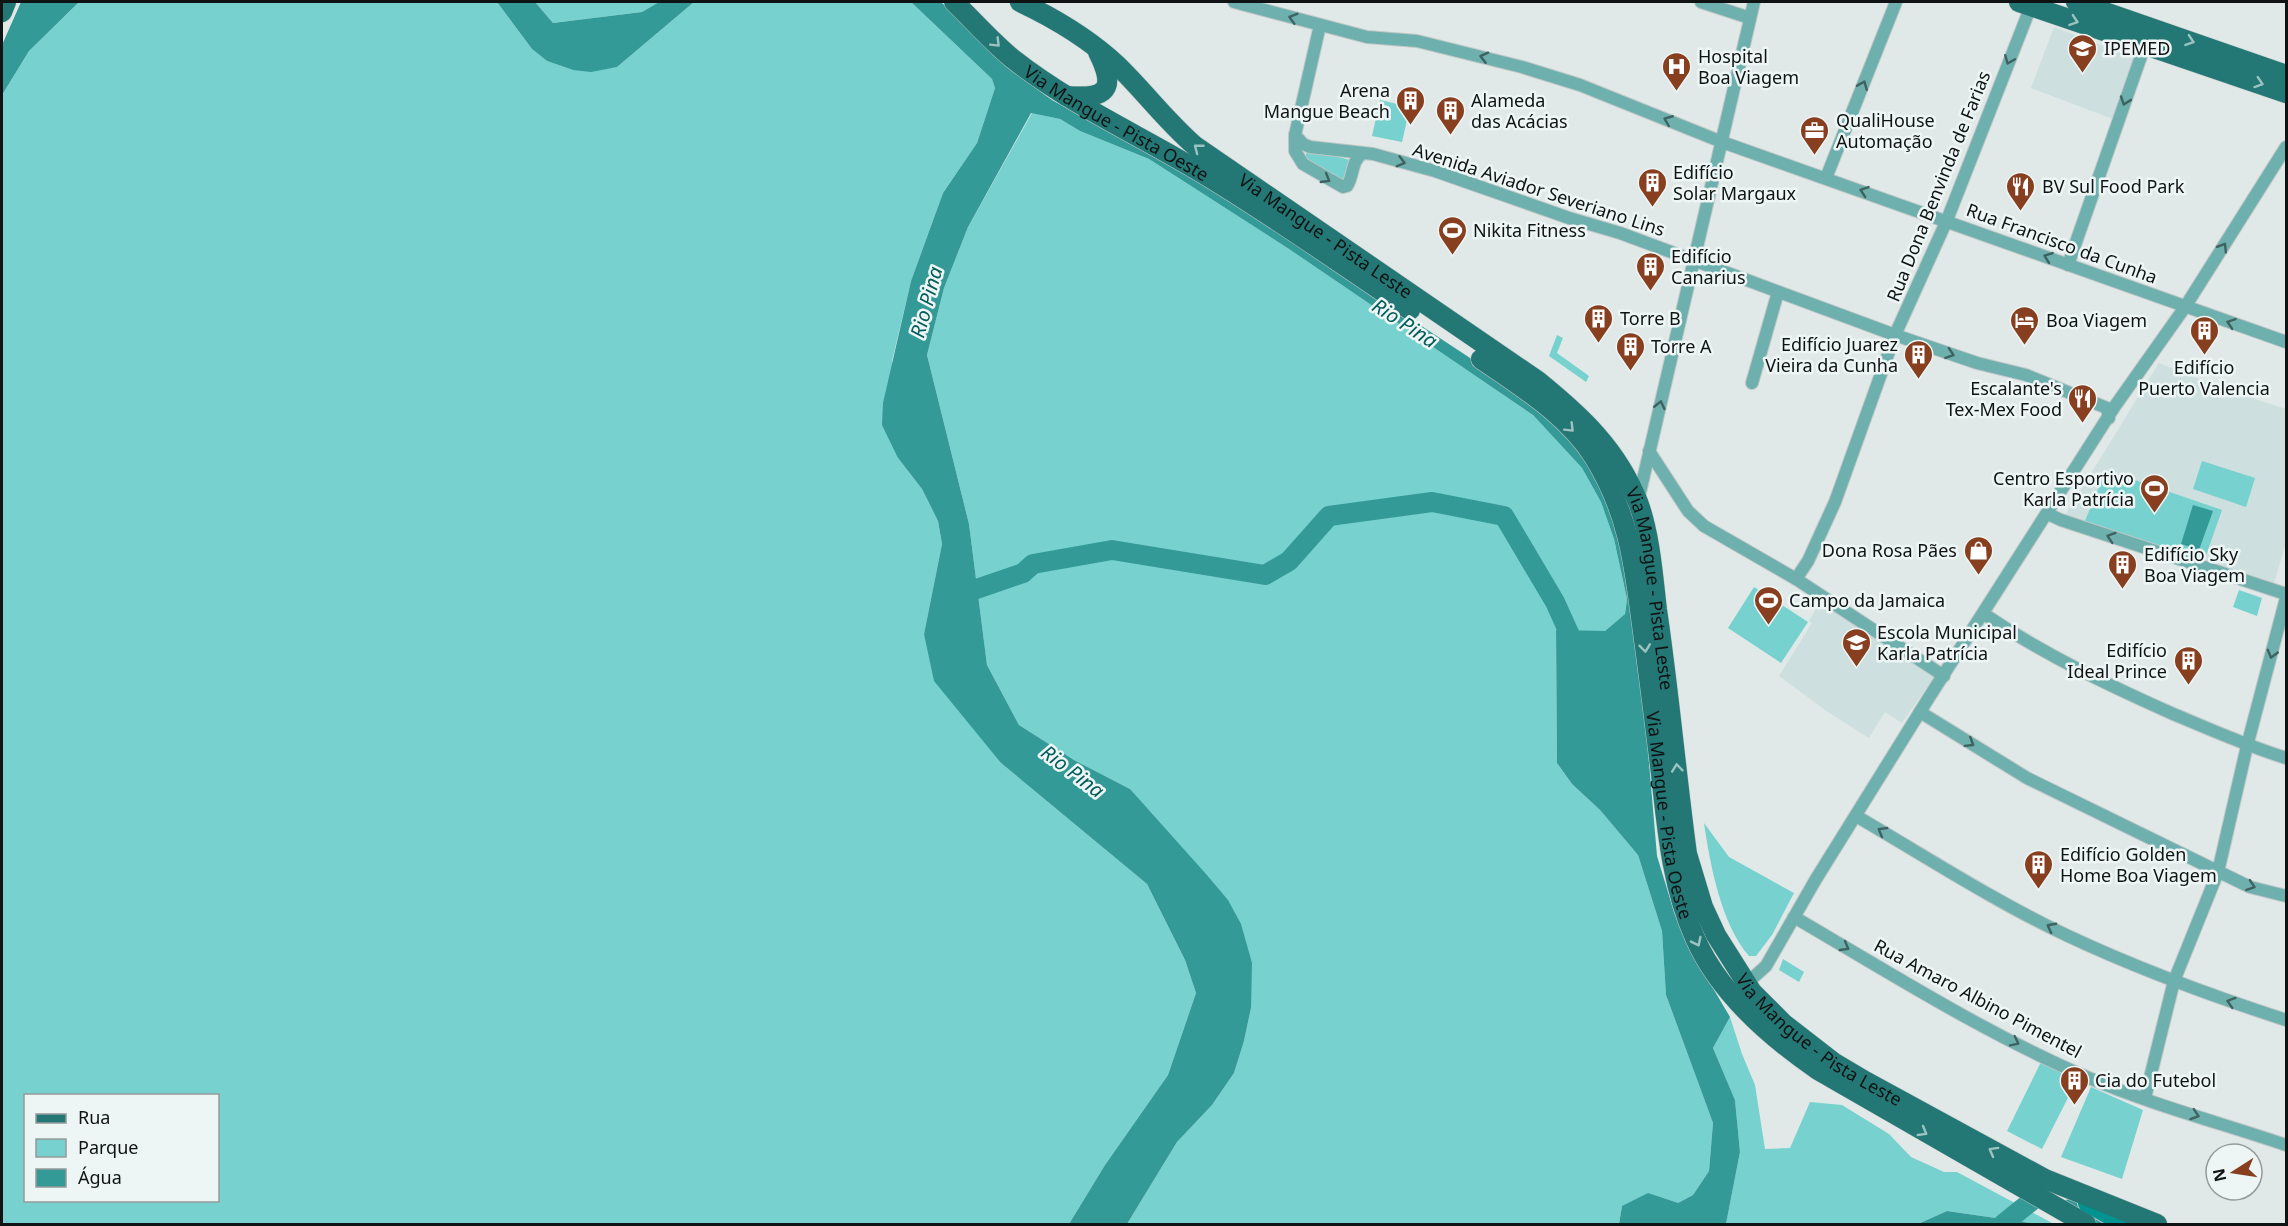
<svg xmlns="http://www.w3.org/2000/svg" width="2288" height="1226" viewBox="0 0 2288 1226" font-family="'Noto Sans',sans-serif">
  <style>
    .built { fill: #cddfde }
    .green { fill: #77d1ce; fill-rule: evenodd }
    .water { fill: #349a98 }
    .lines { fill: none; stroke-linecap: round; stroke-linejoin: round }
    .river { stroke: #349a98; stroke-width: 20 }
    .minor-casing { stroke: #bfc7c6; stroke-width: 14 }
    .secondary-casing { stroke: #bfc7c6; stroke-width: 20 }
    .primary-casing { stroke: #bfc7c6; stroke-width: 21 }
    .minor { stroke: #6db0ae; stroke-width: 12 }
    .secondary { stroke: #009392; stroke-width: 18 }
    .primary { stroke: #237775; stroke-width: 20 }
    .oneway { stroke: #3e6260 }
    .oneway2 { stroke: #9cc3c2 }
    .labels { text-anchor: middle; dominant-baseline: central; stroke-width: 5; stroke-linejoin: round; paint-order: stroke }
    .poi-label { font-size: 18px; fill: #101313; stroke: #edf6f5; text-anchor: start }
    .street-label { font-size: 18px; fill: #101313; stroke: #edf6f5 }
    .water-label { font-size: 20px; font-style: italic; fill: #045d5c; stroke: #edf6f5 }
  </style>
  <rect width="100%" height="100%" fill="#e0e9e8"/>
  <!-- built -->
  <g class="built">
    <path d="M 2054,27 L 2135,58 L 2113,119 L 2031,88 Z"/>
    <path d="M 2159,363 L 2227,390 L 2286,409 L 2286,543 L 2274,583 L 2066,514 Z"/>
    <path d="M 1822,598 L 1937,673 L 1902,723 L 1885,712 L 1869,738 L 1828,712 L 1779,676 L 1812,623 L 1809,621 Z"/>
  </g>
  <!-- green -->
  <g class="green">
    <path d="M 79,2 L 497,2 L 532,49 L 547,61 L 573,70 L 617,67 L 694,2 L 911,2 L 992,79 L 995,88 L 977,143 L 943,193 L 911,281 L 892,361 L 898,458 L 922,489 L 938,521 L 942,544 L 924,634 L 1001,763 L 1147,884 L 1185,960 L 1196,993 L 1168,1075 L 1105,1165 L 1069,1224 L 2,1224 L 2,95 L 29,51 ZM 26,1096 L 218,1096 L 218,1200 L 26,1200 Z"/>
    <path d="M 535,2 L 659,2 L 642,12 L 553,23 Z"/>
    <path d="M 1380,100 L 1410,107 L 1402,142 L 1372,136 Z"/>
    <path d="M 1032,113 L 1060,119 L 1080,131 L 1149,159 L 1289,249 L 1533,415 L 1582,468 L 1601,502 L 1614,539 L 1627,599 L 1625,614 L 1605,631 L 1556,631 L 1557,763 L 1572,784 L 1600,810 L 1638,855 L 1662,931 L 1666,995 L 1713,1123 L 1709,1171 L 1693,1195 L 1678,1203 L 1622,1206 L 1619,1224 L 1127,1224 L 1177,1142 L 1212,1105 L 1234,1073 L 1244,1041 L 1251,1008 L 1130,789 L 1074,760 L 1019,725 L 987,665 L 969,524 L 927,355 L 944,288 L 968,227 Z"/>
    <path d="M 1312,150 L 1350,160 L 1346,177 L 1342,181 L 1338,180 L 1304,157 L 1308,151 Z"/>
    <path d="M 1557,335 L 1563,338 L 1557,353 L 1589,376 L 1586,382 L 1549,356 Z"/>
    <path d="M 2202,461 L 2255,478 L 2246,507 L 2193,489 Z"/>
    <path d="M 2106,470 L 2222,510 L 2204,561 L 2085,521 Z"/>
    <path d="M 1754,587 L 1808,622 L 1781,663 L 1728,628 Z"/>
    <path d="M 2239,590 L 2262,598 L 2257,616 L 2233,607 Z"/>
    <path d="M 1704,823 L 1729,857 L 1794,893 L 1772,935 L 1756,956 L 1749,956 C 1721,924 1710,864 1704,823 Z"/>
    <path d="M 1783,959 L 1804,972 L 1799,982 L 1779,970 Z"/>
    <path d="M 1730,1017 L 1742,1054 L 1755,1085 L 1765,1149 L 1790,1148 L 1810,1102 L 1842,1105 L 1889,1134 L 1911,1157 L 1944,1172 L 1957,1172 L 2054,1224 L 2037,1224 L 1947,1211 L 1918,1224 L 1726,1224 L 1740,1152 L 1735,1100 L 1713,1048 Z"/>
    <path d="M 2041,1062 L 2077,1080 L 2042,1149 L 2007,1131 Z"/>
    <path d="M 2091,1087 L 2143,1110 L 2122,1179 L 2061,1157 Z"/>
  </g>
  <!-- water -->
  <g class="water">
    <path d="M 21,2 L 79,2 L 29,51 L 2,95 L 2,45 Z"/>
    <path d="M 497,2 L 535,2 L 553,23 L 642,12 L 659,2 L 694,2 L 617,67 L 591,72 L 573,70 L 547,61 L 532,49 Z"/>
    <path d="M 911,2 L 941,2 L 1012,71 L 1052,100 L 1223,195 L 1514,387 L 1569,434 L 1611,500 L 1635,599 L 1657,856 L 1675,915 L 1688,946 L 1730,1017 L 1713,1048 L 1735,1100 L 1740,1152 L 1726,1224 L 1619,1224 L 1622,1206 L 1648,1193 L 1678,1203 L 1693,1195 L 1709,1171 L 1713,1123 L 1666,995 L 1662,931 L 1638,855 L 1600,810 L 1572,784 L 1557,763 L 1556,630 L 1605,631 L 1625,614 L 1627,599 L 1614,539 L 1601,502 L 1582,468 L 1533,415 L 1289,249 L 1149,159 L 1080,131 L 1060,119 L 1031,113 L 968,227 L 944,288 L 927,355 L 969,524 L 987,665 L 1019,725 L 1074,760 L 1130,789 L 1206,874 L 1228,900 L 1241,924 L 1252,963 L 1251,1008 L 1244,1041 L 1234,1073 L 1212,1105 L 1177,1142 L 1127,1224 L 1069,1224 L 1105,1165 L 1168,1075 L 1196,993 L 1185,960 L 1147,884 L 1001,763 L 934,681 L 924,634 L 942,544 L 938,521 L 922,489 L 898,458 L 882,425 L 883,403 L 911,281 L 943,193 L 977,143 L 995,88 L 992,79 Z"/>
    <path d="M 2193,505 L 2213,511 L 2199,550 L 2181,544 Z"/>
    <path d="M 1947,1211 L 2037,1224 L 1918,1224 Z"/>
  </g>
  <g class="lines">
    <!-- river -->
    <g class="river">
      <path d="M 962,594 L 1023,573 L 1033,564 L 1112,550 L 1265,575 L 1289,561 L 1329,516 L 1432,502 L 1504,516 L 1555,602 L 1574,644 L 1585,648"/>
      <path d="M 2070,1209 L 2107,1224"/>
      <path d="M 2003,1224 L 2039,1195"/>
    </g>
    <defs>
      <g id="minor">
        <path d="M 1234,2 L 1367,37 L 1417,41 L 1522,67 L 1580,85 L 1722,142 L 2286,342"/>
        <path d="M 1701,2 L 1750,18"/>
        <path d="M 1320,25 L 1295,135 L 1303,144 L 1310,147 L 1373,154 L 1435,171 L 1569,218 L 1620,233 L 1895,335 L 1977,363 L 2026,375 L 2107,408 L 2109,418"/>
        <path d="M 1295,135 L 1295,151 L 1303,164 L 1343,187 L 1347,186 C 1354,176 1351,161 1362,154"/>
        <path d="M 1826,178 L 1896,2"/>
        <path d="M 2068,265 L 2145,45"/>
        <path d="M 1752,383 L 1778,292"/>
        <path d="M 1649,451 L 1688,511 L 1704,526 L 1796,579 L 1944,676"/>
        <path d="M 1638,501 L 1754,2"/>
        <path d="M 2048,514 L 2061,520 L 2286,594"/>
        <path d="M 1796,579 L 1808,561 L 1835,502 L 1895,335 L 1947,220 L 2031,6"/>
        <path d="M 1984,614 C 2043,654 2106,684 2171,713 C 2209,729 2247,746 2286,758"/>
        <path d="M 1920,712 L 2027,778 L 2250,887 L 2286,896"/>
        <path d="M 1856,816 C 1925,856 1994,901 2066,935 C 2138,969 2212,996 2286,1020"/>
        <path d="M 1794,917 C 1890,973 1986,1034 2089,1078 C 2153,1105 2221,1123 2286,1145"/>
        <path d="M 1746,984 L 1766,966 L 1816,879 L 1928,699 L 2115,406 L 2185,307 L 2286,147"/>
        <path d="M 2145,1098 L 2174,981 L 2218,872 L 2247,746 L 2286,598"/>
      </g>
      <path id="secondary" d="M 2087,1203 L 2124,1224"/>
      <g id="primary">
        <path id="s1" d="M 954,2 C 973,20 992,42 1013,59 C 1074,107 1146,138 1212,179 C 1279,220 1344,266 1410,310"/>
        <path id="s2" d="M 1020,2 C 1054,18 1089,39 1117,65 C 1144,91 1166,121 1195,146 L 1538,381 C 1581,416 1617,449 1638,502 C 1650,534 1653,576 1657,610 C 1669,691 1676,773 1687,854 L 1703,907 L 1716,935 L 1752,992 L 1784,1024 L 1833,1062 L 1865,1081 L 2045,1179 L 2157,1224"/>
        <path d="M 2019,2 L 2286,93"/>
        <path d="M 2076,2 L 2286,75"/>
        <path d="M 2,12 L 6,2"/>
        <path d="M 1066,96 C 1107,99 1117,90 1098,52"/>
        <path id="s3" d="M 1481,359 C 1520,386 1568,415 1594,457 C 1628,512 1634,562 1642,625 C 1649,675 1655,725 1661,774 C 1667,829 1672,887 1695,938 C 1719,993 1770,1037 1818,1070 L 2086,1224"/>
      </g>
    </defs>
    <!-- minor casing -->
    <use href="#minor" class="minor-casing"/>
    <!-- secondary casing -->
    <use href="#secondary" class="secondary-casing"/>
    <!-- primary casing -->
    <use href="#primary" class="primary-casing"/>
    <!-- minor -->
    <use href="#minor" class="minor"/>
    <!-- secondary -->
    <use href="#secondary" class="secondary"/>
    <!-- primary -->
    <use href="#primary" class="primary"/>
  </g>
  <!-- one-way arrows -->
  <defs><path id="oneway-chevron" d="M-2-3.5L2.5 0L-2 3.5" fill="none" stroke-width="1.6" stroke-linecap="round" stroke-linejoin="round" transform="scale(1.5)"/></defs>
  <g class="oneway">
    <use href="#oneway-chevron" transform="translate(1293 18) rotate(-164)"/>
    <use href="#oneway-chevron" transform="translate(1484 57) rotate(-166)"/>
    <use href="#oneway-chevron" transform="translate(2009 60) rotate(112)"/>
    <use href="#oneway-chevron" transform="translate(1863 85) rotate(-68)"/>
    <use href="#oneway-chevron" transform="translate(2125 101) rotate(109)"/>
    <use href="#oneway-chevron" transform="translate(1668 120) rotate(-158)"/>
    <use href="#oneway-chevron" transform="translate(1401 162) rotate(15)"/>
    <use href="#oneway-chevron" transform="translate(1326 179) rotate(30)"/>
    <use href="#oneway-chevron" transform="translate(1864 191) rotate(-161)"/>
    <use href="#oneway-chevron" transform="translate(2223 247) rotate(-58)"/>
    <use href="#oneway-chevron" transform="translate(2048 257) rotate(-160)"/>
    <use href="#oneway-chevron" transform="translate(2231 323) rotate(-161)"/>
    <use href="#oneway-chevron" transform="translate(1950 354) rotate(19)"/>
    <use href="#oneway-chevron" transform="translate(1660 405) rotate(-77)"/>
    <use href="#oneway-chevron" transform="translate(2111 537) rotate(-162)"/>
    <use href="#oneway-chevron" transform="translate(2272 654) rotate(105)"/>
    <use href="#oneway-chevron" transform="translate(1970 743) rotate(32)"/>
    <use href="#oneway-chevron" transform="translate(1882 831) rotate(-150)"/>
    <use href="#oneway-chevron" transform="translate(2251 886) rotate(19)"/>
    <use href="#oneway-chevron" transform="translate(2051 927) rotate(-152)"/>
    <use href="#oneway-chevron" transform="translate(1845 947) rotate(30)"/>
    <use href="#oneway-chevron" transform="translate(2231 1002) rotate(-162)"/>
    <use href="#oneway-chevron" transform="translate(2015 1042) rotate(26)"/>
    <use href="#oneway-chevron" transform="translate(2195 1115) rotate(18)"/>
  </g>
  <g class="oneway2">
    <use href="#oneway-chevron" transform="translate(2074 21) rotate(19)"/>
    <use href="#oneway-chevron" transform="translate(2190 41) rotate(19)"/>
    <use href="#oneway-chevron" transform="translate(996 43) rotate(45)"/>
    <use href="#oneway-chevron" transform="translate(2259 83) rotate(18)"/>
    <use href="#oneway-chevron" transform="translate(1198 148) rotate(-142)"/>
    <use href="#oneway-chevron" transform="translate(1570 428) rotate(45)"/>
    <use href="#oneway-chevron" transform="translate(1645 648) rotate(83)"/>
    <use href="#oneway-chevron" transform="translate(1677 768) rotate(-96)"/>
    <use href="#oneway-chevron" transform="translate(1697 942) rotate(64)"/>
    <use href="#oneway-chevron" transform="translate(1923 1132) rotate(30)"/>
    <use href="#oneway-chevron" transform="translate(1993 1151) rotate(-151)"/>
  </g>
  <!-- icons -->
  <defs>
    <symbol id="university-pin" viewBox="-11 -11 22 30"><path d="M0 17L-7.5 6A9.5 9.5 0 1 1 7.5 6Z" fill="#873f1f" stroke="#edf6f5"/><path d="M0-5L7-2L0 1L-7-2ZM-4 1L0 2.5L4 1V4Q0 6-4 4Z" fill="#fff"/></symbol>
    <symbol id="hospital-pin" viewBox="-11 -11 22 30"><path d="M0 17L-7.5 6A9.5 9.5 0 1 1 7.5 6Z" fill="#873f1f" stroke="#edf6f5"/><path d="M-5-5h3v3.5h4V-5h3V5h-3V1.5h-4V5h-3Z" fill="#fff"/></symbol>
    <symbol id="building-pin" viewBox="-11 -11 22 30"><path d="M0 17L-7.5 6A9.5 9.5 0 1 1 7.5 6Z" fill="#873f1f" stroke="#edf6f5"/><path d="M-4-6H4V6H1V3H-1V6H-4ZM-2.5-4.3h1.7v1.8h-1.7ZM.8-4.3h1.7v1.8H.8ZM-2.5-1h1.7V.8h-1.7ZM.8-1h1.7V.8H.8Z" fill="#fff"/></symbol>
    <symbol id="office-pin" viewBox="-11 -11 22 30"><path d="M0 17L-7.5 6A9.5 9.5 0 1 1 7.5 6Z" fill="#873f1f" stroke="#edf6f5"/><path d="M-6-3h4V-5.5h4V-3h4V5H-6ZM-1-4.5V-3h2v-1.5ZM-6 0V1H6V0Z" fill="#fff"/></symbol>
    <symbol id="restaurant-pin" viewBox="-11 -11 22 30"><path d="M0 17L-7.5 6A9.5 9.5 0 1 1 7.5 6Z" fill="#873f1f" stroke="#edf6f5"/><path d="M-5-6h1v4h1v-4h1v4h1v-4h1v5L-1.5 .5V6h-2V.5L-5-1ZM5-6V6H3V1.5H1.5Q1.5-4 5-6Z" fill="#fff"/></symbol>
    <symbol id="stadium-pin" viewBox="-11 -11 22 30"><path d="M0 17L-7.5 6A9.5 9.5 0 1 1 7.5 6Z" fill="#873f1f" stroke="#edf6f5"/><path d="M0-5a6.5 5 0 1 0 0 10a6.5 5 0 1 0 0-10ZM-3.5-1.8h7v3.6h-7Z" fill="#fff"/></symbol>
    <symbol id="hotel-pin" viewBox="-11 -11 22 30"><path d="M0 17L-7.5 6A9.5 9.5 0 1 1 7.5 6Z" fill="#873f1f" stroke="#edf6f5"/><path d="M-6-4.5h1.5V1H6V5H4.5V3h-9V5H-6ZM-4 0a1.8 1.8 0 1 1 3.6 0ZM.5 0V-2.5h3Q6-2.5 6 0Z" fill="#fff"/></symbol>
    <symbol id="shop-pin" viewBox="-11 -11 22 30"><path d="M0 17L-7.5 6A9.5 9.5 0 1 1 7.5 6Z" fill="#873f1f" stroke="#edf6f5"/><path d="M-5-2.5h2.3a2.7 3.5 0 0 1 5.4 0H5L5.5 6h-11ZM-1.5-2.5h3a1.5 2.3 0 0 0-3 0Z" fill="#fff"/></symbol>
    <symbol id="school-pin" viewBox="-11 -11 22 30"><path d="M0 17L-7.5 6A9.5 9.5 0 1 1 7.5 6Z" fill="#873f1f" stroke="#edf6f5"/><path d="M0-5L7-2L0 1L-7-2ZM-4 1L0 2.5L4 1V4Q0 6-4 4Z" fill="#fff"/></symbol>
  </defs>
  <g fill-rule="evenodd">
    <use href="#university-pin" x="2066" y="32" width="33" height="45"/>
    <use href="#hospital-pin" x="1660" y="50" width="33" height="45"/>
    <use href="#building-pin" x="1394" y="84" width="33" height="45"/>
    <use href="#building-pin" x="1434" y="94" width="33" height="45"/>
    <use href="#office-pin" x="1798" y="114" width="33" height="45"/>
    <use href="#building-pin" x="1636" y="166" width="33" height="45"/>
    <use href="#restaurant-pin" x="2004" y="170" width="33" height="45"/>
    <use href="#stadium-pin" x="1436" y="214" width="33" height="45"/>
    <use href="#building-pin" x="1634" y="250" width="33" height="45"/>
    <use href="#building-pin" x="1582" y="302" width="33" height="45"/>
    <use href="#hotel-pin" x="2008" y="304" width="33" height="45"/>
    <use href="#building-pin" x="2188" y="314" width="33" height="45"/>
    <use href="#building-pin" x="1614" y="330" width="33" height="45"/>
    <use href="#building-pin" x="1902" y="338" width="33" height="45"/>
    <use href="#restaurant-pin" x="2066" y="382" width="33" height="45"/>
    <use href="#stadium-pin" x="2138" y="472" width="33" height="45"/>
    <use href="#shop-pin" x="1962" y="534" width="33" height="45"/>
    <use href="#building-pin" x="2106" y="548" width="33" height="45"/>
    <use href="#stadium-pin" x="1752" y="584" width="33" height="45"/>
    <use href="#school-pin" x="1840" y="626" width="33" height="45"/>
    <use href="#building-pin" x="2172" y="644" width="33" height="45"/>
    <use href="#building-pin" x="2022" y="848" width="33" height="45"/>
    <use href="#building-pin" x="2058" y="1064" width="33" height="45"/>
  </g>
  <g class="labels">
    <!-- poi labels -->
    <g class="poi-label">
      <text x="2104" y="48">IPEMED</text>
      <text x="1698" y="56">Hospital<tspan x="1698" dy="21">Boa Viagem</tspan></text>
      <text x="1390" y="90" text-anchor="end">Arena<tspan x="1390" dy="21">Mangue Beach</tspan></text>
      <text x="1471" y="100">Alameda<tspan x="1471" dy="21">das Acácias</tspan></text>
      <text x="1836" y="120">QualiHouse<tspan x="1836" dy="21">Automação</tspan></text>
      <text x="1673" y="172">Edifício<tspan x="1673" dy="21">Solar Margaux</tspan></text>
      <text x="2042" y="186">BV Sul Food Park</text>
      <text x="1473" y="230">Nikita Fitness</text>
      <text x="1671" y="256">Edifício<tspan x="1671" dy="21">Canarius</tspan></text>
      <text x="1620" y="318">Torre B</text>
      <text x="2046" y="320">Boa Viagem</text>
      <text x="1898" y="344" text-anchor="end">Edifício Juarez<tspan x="1898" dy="21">Vieira da Cunha</tspan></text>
      <text x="1651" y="346">Torre A</text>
      <text x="2204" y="367" text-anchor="middle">Edifício<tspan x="2204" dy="21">Puerto Valencia</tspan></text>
      <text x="2062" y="388" text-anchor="end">Escalante's<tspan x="2062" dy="21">Tex-Mex Food</tspan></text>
      <text x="2134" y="478" text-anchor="end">Centro Esportivo<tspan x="2134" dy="21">Karla Patrícia</tspan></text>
      <text x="1957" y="550" text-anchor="end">Dona Rosa Pães</text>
      <text x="2144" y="554">Edifício Sky<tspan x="2144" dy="21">Boa Viagem</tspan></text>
      <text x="1789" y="600">Campo da Jamaica</text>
      <text x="1877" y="632">Escola Municipal<tspan x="1877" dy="21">Karla Patrícia</tspan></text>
      <text x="2167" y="650" text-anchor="end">Edifício<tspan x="2167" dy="21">Ideal Prince</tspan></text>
      <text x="2060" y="854">Edifício Golden<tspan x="2060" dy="21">Home Boa Viagem</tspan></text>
      <text x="2095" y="1080">Cia do Futebol</text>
    </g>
    <!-- street labels -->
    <g class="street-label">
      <text stroke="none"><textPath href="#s1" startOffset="204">Via Mangue - Pista Oeste</textPath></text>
      <text transform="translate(1938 186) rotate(-68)">Rua Dona Benvinda de Farias</text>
      <text transform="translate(1539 189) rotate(18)">Avenida Aviador Severiano Lins</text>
      <text stroke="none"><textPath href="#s2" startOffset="387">Via Mangue - Pista Leste</textPath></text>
      <text transform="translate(2062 243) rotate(20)">Rua Francisco da Cunha</text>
      <text stroke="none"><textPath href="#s2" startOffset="891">Via Mangue - Pista Leste</textPath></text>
      <text stroke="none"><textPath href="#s3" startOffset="519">Via Mangue - Pista Oeste</textPath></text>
      <text transform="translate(1978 998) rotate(28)">Rua Amaro Albino Pimentel</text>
      <text stroke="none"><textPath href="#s2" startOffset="1395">Via Mangue - Pista Leste</textPath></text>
    </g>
    <!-- water labels -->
    <g class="water-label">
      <text transform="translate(926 302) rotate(-75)">Rio Pina</text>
      <text transform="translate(1405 323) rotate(33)">Rio Pina</text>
      <text transform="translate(1073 771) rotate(37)">Rio Pina</text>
    </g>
  </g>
  <!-- border -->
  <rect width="2288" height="1226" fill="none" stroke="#101313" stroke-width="6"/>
  <!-- legend -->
  <rect x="24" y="1094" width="195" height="108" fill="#edf6f5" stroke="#959b9b" stroke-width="1.5"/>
  <rect x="36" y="1114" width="30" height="9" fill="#237775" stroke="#959b9b" stroke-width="1.5"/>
  <text x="78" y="1124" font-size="18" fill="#101313">Rua</text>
  <rect x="36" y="1139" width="30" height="18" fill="#77d1ce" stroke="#959b9b" stroke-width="1.5"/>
  <text x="78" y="1154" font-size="18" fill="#101313">Parque</text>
  <rect x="36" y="1169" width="30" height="18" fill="#349a98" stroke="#959b9b" stroke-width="1.5"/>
  <text x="78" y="1184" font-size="18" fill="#101313">Água</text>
  <!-- north arrow -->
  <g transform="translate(2234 1172) rotate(258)"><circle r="28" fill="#edf6f5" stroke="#959b9b" stroke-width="1.5"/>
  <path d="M0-4.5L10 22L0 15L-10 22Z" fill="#873f1f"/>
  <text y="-9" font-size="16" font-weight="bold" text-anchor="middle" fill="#101313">N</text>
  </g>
</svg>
